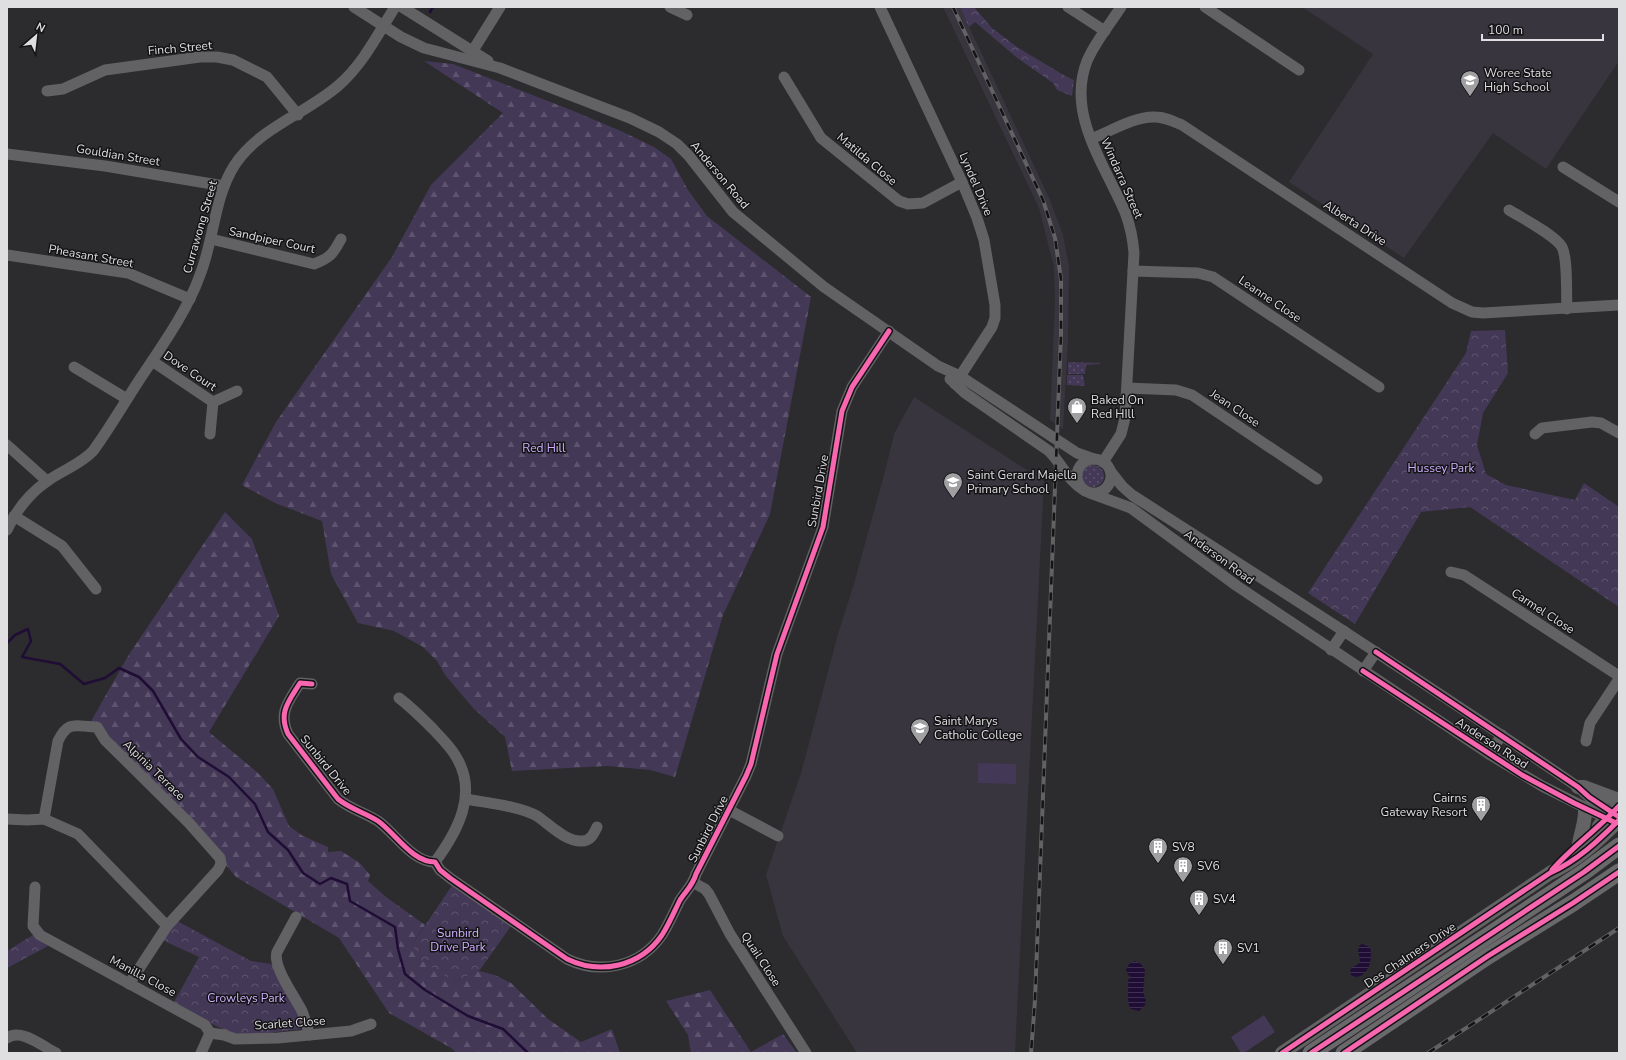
<svg xmlns="http://www.w3.org/2000/svg" width="1626" height="1060" viewBox="0 0 1626 1060" font-family="'Nunito Sans',sans-serif">
  <style>
    .built { fill: #38353e }
    .grass { fill: url(#grass-dots) }
    .forest { fill: url(#forest-firs) }
    .park { fill: url(#park-crowns) }
    .pitch { fill: #443857 }
    .water { fill: url(#water-rules) }
    .lines { fill: none; stroke-linecap: round; stroke-linejoin: round }
    .stream { stroke: #200d35; stroke-width: 2.5 }
    .minor { stroke: #626163; stroke-width: 11 }
    .major { stroke: #636264; stroke-width: 14 }
    .highway { stroke: #69686a; stroke-width: 17 }
    .rail-casing { stroke: #626163; stroke-width: 4 }
    .rail { stroke: #141315; stroke-width: 2.5; stroke-dasharray: 8; stroke-linecap: butt }
    .cycleway-casing { stroke: #141315; stroke-width: 8 }
    .cycleway { stroke: #f766af; stroke-width: 5 }
    .labels { text-anchor: middle; dominant-baseline: central; stroke-width: 3; stroke-linejoin: round; paint-order: stroke }
    .street-label { font-size: 12px; fill: #dfdee1; stroke: #141315 }
    .poi-label { font-size: 12px; fill: #dfdee1; stroke: #141315; text-anchor: start }
    .park-label { font-size: 12px; fill: #ceb0fd; stroke: #141315 }
  </style>
  <defs>
    <pattern id="grass-dots" width="8" height="8" patternUnits="userSpaceOnUse"><rect width="8" height="8" fill="#443857"/><path d="M2 2h.1M6 6h.1" fill="none" stroke="#5f546f" stroke-width="1.8" stroke-linecap="round"/></pattern>
    <pattern id="forest-firs" width="22" height="20" patternUnits="userSpaceOnUse"><rect width="22" height="20" fill="#443857"/><path d="M5 1l3.5 6h-7zM16 11l3.5 6h-7z" fill="#5f546f"/></pattern>
    <pattern id="park-crowns" width="20" height="18" patternUnits="userSpaceOnUse"><rect width="20" height="18" fill="#443857"/><path d="M2 6a3 3 0 1 1 6 0M12 15a3 3 0 1 1 6 0" fill="none" stroke="#5f546f"/></pattern>
    <pattern id="water-rules" width="6" height="5" patternUnits="userSpaceOnUse"><rect width="6" height="5" fill="#200d35"/><path d="M0 2.5h6" fill="none" stroke="#403052"/></pattern>
  </defs>
  <rect width="100%" height="100%" fill="#2c2b2e"/>
  <!-- built -->
  <g class="built">
    <path d="M 943,7 L 960,7 L 1050,200 L 1063,235 L 1069,266 L 1068,342 L 1063,429 L 1050,420 L 1055,300 L 1054,267 L 1039,208 Z"/>
    <path d="M 1302,7 L 1619,7 L 1619,61 L 1546,169 L 1493,133 L 1404,258 L 1289,182 L 1373,54 Z"/>
    <path d="M 914,397 L 1044,481 L 1015,1053 L 857,1053 L 783,936 L 766,875 L 801,773 L 838,634 L 853,587 L 884,475 L 894,434 Z"/>
  </g>
  <!-- grass -->
  <g class="grass">
    <path d="M 1068,362 L 1100,363 L 1100,364 L 1086,365 L 1085,374 L 1068,374 Z"/>
    <path d="M 1067,375 L 1083,375 L 1085,386 L 1067,385 Z"/>
    <circle cx="1093" cy="476" r="11"/>
  </g>
  <!-- forest -->
  <g class="forest">
    <path d="M 424,61 L 453,64 L 571,110 L 623,132 L 654,147 L 671,159 L 688,190 L 707,216 L 811,297 L 770,514 L 723,615 L 675,777 L 650,770 L 607,766 L 512,771 L 505,737 L 474,709 L 445,675 L 437,661 L 423,647 L 394,631 L 358,623 L 331,574 L 322,521 L 275,503 L 242,485 L 276,422 L 392,257 L 431,185 L 503,113 Z"/>
    <path d="M 225,512 L 252,539 L 279,616 L 209,732 L 258,773 L 273,789 L 289,826 L 303,836 L 328,847 L 328,852 L 341,851 L 360,863 L 370,875 L 368,881 L 386,897 L 425,925 L 412,945 L 455,982 L 479,971 L 495,975 L 511,983 L 548,1019 L 581,1042 L 612,1029 L 620,1053 L 457,1053 L 451,1048 L 389,1013 L 339,938 L 236,877 L 181,811 L 90,723 L 128,656 Z"/>
    <path d="M 710,990 L 751,1052 L 783,1034 L 797,1053 L 691,1053 L 688,1035 L 666,1001 Z"/>
  </g>
  <!-- park -->
  <g class="park">
    <path d="M 960,7 L 974,7 L 992,28 L 1017,47 L 1067,77 L 1074,80 L 1072,96 L 1057,90 L 1053,83 L 1016,57 L 975,22 L 969,27 Z"/>
    <path d="M 1505,330 L 1508,373 L 1483,413 L 1477,445 L 1486,474 L 1506,485 L 1575,500 L 1584,483 L 1619,507 L 1619,607 L 1470,507 L 1421,512 L 1355,624 L 1308,593 L 1466,353 L 1471,331 Z"/>
    <path d="M 453,884 L 511,926 L 479,971 L 455,982 L 421,960 L 412,945 Z"/>
    <path d="M 177,921 L 251,961 L 272,964 L 304,1023 L 300,1029 L 238,1037 L 173,1004 L 199,957 L 162,940 Z"/>
    <path d="M 33,935 L 48,946 L 7,968 L 7,951 Z"/>
  </g>
  <!-- pitch -->
  <g class="pitch">
    <path d="M 978,763 L 1016,764 L 1016,784 L 978,783 Z"/>
    <path d="M 1264,1015 L 1275,1032 L 1244,1053 L 1241,1053 L 1231,1037 Z"/>
  </g>
  <!-- water -->
  <g class="water">
    <path d="M 1362,944 L 1370,947 C 1373,958 1369,976 1356,977 L 1351,975 L 1350,971 L 1352,967 C 1363,964 1360,959 1358,951 L 1359,946 Z"/>
    <path d="M 1135,961 L 1141,964 L 1145,970 L 1143,992 L 1146,1001 L 1145,1005 L 1139,1011 L 1131,1009 C 1126,1003 1129,989 1128,980 L 1131,977 L 1128,975 L 1126,970 L 1129,964 Z"/>
  </g>
  <g class="lines">
    <!-- stream -->
    <g class="stream">
      <path d="M 430,12 L 433,7"/>
      <path d="M 7,643 L 15,635 L 28,629 L 31,641 L 22,657 L 60,664 L 84,684 L 105,678 L 119,668 L 139,677 L 153,691 L 181,739 L 198,757 L 229,777 L 255,804 L 268,832 L 288,850 L 303,873 L 320,884 L 331,878 L 347,884 L 350,901 L 395,927 L 398,949 L 405,974 L 425,990 L 468,1016 L 503,1029 L 528,1053"/>
    </g>
    <!-- minor -->
    <g class="minor">
      <path d="M 354,7 L 401,37 L 424,48 L 500,68 L 630,118 L 659,132 L 677,144 L 689,156 L 733,212 L 824,287 L 938,366 L 960,376 L 1077,453 L 1094,459"/>
      <path d="M 402,7 L 488,61"/>
      <path d="M 670,7 L 687,15"/>
      <path d="M 880,7 L 962,182 L 977,218 L 984,240 L 995,305 L 995,318 L 992,327 L 955,384"/>
      <path d="M 1068,7 L 1105,31"/>
      <path d="M 1205,7 L 1299,70"/>
      <path d="M 470,57 L 472,52 L 500,7"/>
      <path d="M 784,77 L 821,138 L 899,201 L 908,204 L 923,203 L 962,182"/>
      <path d="M 47,91 L 63,89 L 105,70 L 200,57 L 217,57 L 233,60 L 267,77 L 298,115"/>
      <path d="M 1091,139 C 1109,132 1135,116 1155,117 C 1165,117 1173,121 1182,125 L 1452,303 L 1472,312 L 1483,313 L 1619,305"/>
      <path d="M 7,154 L 105,166 L 224,186"/>
      <path d="M 1563,167 L 1619,202"/>
      <path d="M 1509,210 C 1522,218 1555,235 1562,247 C 1568,259 1566,294 1567,309"/>
      <path d="M 211,239 L 314,264 C 330,258 333,254 341,239"/>
      <path d="M 7,255 L 128,273 L 190,299"/>
      <path d="M 1133,271 L 1198,273 L 1213,277 L 1379,387"/>
      <path d="M 152,361 L 213,402 L 237,391"/>
      <path d="M 74,367 L 127,399"/>
      <path d="M 950,379 L 965,393 L 1049,451 C 1062,464 1068,481 1085,491"/>
      <path d="M 1127,388 L 1176,390 L 1192,395 L 1317,479"/>
      <path d="M 210,434 L 213,402"/>
      <path d="M 1535,434 L 1542,428 L 1592,422 L 1601,423 L 1619,433"/>
      <path d="M 7,445 L 47,481"/>
      <circle cx="1094" cy="476" r="17"/>
      <path d="M 1103,462 L 1121,434 L 1125,418 L 1134,253 C 1133,240 1130,225 1125,212 C 1105,165 1066,114 1087,61 C 1095,42 1110,24 1121,7"/>
      <path d="M 1111,472 L 1122,486 L 1132,495 C 1282,591 1432,687 1578,787 L 1589,797 L 1619,817"/>
      <path d="M 1090,493 L 1131,508 L 1237,586 L 1489,754 L 1542,786 L 1612,821"/>
      <path d="M 14,516 L 62,546 L 96,589"/>
      <path d="M 7,530 C 16,511 29,494 46,482 C 62,470 80,465 93,451 C 109,429 123,405 138,382 C 159,350 187,312 200,275 C 214,240 214,198 234,166 C 258,128 306,114 339,85 C 363,64 378,34 395,7"/>
      <path d="M 1451,572 L 1464,575 L 1619,676"/>
      <path d="M 1331,650 L 1344,631"/>
      <path d="M 1363,671 L 1376,652"/>
      <path d="M 312,684 L 300,683 C 289,701 278,712 288,734 L 338,799 C 350,809 366,813 378,821 C 396,834 412,862 435,862 L 440,870 L 450,878 L 567,959 C 600,975 640,967 662,935 C 669,924 674,912 680,900 C 686,891 693,885 696,874 L 746,776 L 751,764 L 777,654 L 823,527 L 842,411 L 852,387 L 889,331"/>
      <path d="M 399,698 C 411,707 422,718 433,729 C 440,737 449,745 455,755 C 479,792 458,831 435,862"/>
      <path d="M 1586,741 L 1590,723 L 1619,679"/>
      <path d="M 1489,754 L 1502,735"/>
      <path d="M 466,799 C 486,803 520,806 537,816 C 550,825 566,842 582,841 C 591,841 594,833 597,827"/>
      <path d="M 729,810 L 778,836"/>
      <path d="M 7,819 L 27,820 L 44,819 L 78,834 L 167,926"/>
      <path d="M 44,819 L 58,741 C 69,719 76,727 97,727 L 105,740 L 189,823 L 220,858 L 221,864 L 218,870 L 167,926 L 129,984"/>
      <path d="M 694,883 L 705,889 L 709,894 L 730,934 L 806,1053"/>
      <path d="M 35,887 L 33,926 L 40,935 L 205,1025 L 210,1033 L 201,1053"/>
      <path d="M 296,917 L 277,952 C 272,966 295,997 302,1011 C 305,1019 308,1027 309,1035"/>
      <path d="M 210,1033 L 224,1035 L 235,1039 L 278,1038 L 351,1031 L 371,1024"/>
      <path d="M 7,1038 C 21,1028 42,1046 56,1053"/>
    </g>
    <!-- major -->
    <g class="major">
      <path d="M 1578,787 L 1584,787 L 1619,800"/>
      <path d="M 1599,826 L 1619,806"/>
      <path d="M 1579,844 C 1581,831 1586,821 1585,808"/>
      <path d="M 1282,1053 L 1550,873 C 1577,861 1598,841 1619,820"/>
    </g>
    <!-- highway -->
    <g class="highway">
      <path d="M 1311,1053 L 1584,872 L 1619,846"/>
      <path d="M 1344,1053 L 1488,956 L 1573,903 L 1619,872"/>
    </g>
    <defs>
      <g id="rail">
        <path d="M 953,7 L 1043,200 L 1055,238 L 1061,279 L 1061,334 L 1035,1000 L 1031,1053"/>
        <path d="M 1428,1053 L 1619,928"/>
      </g>
    </defs>
    <!-- rail casing -->
    <use href="#rail" class="rail-casing"/>
    <!-- rail -->
    <use href="#rail" class="rail"/>
    <defs>
      <g id="cycleway">
        <path d="M 1376,652 L 1578,787 L 1589,797 L 1619,817"/>
        <path d="M 1363,671 L 1522,775 L 1574,803 L 1616,823"/>
        <path d="M 312,684 L 300,683 C 289,701 278,712 288,734 L 338,799 C 350,809 366,813 378,821 C 396,834 412,862 435,862 L 440,870 L 450,878 L 567,959 C 600,975 640,967 662,935 C 669,924 674,912 680,900 C 686,891 693,885 696,874 L 746,776 L 751,764 L 777,654 L 823,527 L 842,411 L 852,387 L 889,331"/>
        <path d="M 1552,870 C 1572,847 1598,829 1619,806"/>
        <path d="M 1282,1053 L 1550,873 C 1577,861 1598,841 1619,820"/>
        <path d="M 1311,1053 L 1584,872 L 1619,846"/>
        <path d="M 1344,1053 L 1488,956 L 1573,903 L 1619,872"/>
      </g>
    </defs>
    <!-- cycleway casing -->
    <use href="#cycleway" class="cycleway-casing"/>
    <!-- cycleway -->
    <use href="#cycleway" class="cycleway"/>
  </g>
  <!-- icons -->
  <defs>
    <symbol id="school-pin" viewBox="-11 -11 22 30"><path d="M0 17L-7.5 6A9.5 9.5 0 1 1 7.5 6Z" fill="#a09fa2" stroke="#141315"/><path d="M0-5L7-2L0 1L-7-2ZM-4 1L0 2.5L4 1V4Q0 6-4 4Z" fill="#fff"/></symbol>
    <symbol id="shop-pin" viewBox="-11 -11 22 30"><path d="M0 17L-7.5 6A9.5 9.5 0 1 1 7.5 6Z" fill="#a09fa2" stroke="#141315"/><path d="M-5-2.5h2.3a2.7 3.5 0 0 1 5.4 0H5L5.5 6h-11ZM-1.5-2.5h3a1.5 2.3 0 0 0-3 0Z" fill="#fff"/></symbol>
    <symbol id="building-pin" viewBox="-11 -11 22 30"><path d="M0 17L-7.5 6A9.5 9.5 0 1 1 7.5 6Z" fill="#a09fa2" stroke="#141315"/><path d="M-4-6H4V6H1V3H-1V6H-4ZM-2.5-4.3h1.7v1.8h-1.7ZM.8-4.3h1.7v1.8H.8ZM-2.5-1h1.7V.8h-1.7ZM.8-1h1.7V.8H.8Z" fill="#fff"/></symbol>
  </defs>
  <g fill-rule="evenodd">
    <use href="#school-pin" x="1459" y="69" width="22" height="30"/>
    <use href="#shop-pin" x="1066" y="396" width="22" height="30"/>
    <use href="#school-pin" x="942" y="471" width="22" height="30"/>
    <use href="#school-pin" x="909" y="717" width="22" height="30"/>
    <use href="#building-pin" x="1470" y="794" width="22" height="30"/>
    <use href="#building-pin" x="1147" y="836" width="22" height="30"/>
    <use href="#building-pin" x="1172" y="855" width="22" height="30"/>
    <use href="#building-pin" x="1188" y="888" width="22" height="30"/>
    <use href="#building-pin" x="1212" y="937" width="22" height="30"/>
  </g>
  <g class="labels">
    <!-- street labels -->
    <g class="street-label">
      <text transform="translate(180 48) rotate(-5)">Finch Street</text>
      <text transform="translate(118 155) rotate(9)">Gouldian Street</text>
      <text transform="translate(867 159) rotate(40)">Matilda Close</text>
      <text transform="translate(720 175) rotate(50)">Anderson Road</text>
      <text transform="translate(1122 178) rotate(66)">Windarra Street</text>
      <text transform="translate(976 184) rotate(67)">Lyndel Drive</text>
      <text transform="translate(1355 223) rotate(33)">Alberta Drive</text>
      <text transform="translate(200 227) rotate(-74)">Currawong Street</text>
      <text transform="translate(272 240) rotate(12)">Sandpiper Court</text>
      <text transform="translate(91 256) rotate(10)">Pheasant Street</text>
      <text transform="translate(1270 299) rotate(34)">Leanne Close</text>
      <text transform="translate(190 371) rotate(34)">Dove Court</text>
      <text transform="translate(1235 408) rotate(34)">Jean Close</text>
      <text transform="translate(818 491) rotate(-80)">Sunbird Drive</text>
      <text transform="translate(1219 557) rotate(36)">Anderson Road</text>
      <text transform="translate(1543 611) rotate(33)">Carmel Close</text>
      <text transform="translate(1492 743) rotate(33)">Anderson Road</text>
      <text transform="translate(326 765) rotate(51)">Sunbird Drive</text>
      <text transform="translate(154 770) rotate(44)">Alpinia Terrace</text>
      <text transform="translate(708 829) rotate(-63)">Sunbird Drive</text>
      <text transform="translate(1410 955) rotate(-34)">Des Chalmers Drive</text>
      <text transform="translate(761 959) rotate(57)">Quail Close</text>
      <text transform="translate(143 976) rotate(28)">Manilla Close</text>
      <text transform="translate(290 1023) rotate(-4)">Scarlet Close</text>
    </g>
    <!-- poi labels -->
    <g class="poi-label">
      <text x="1484" y="73">Woree State<tspan x="1484" dy="14">High School</tspan></text>
      <text x="1091" y="400">Baked On<tspan x="1091" dy="14">Red HIll</tspan></text>
      <text x="967" y="475">Saint Gerard Majella<tspan x="967" dy="14">Primary School</tspan></text>
      <text x="934" y="721">Saint Marys<tspan x="934" dy="14">Catholic College</tspan></text>
      <text x="1467" y="798" text-anchor="end">Cairns<tspan x="1467" dy="14">Gateway Resort</tspan></text>
      <text x="1172" y="847">SV8</text>
      <text x="1197" y="866">SV6</text>
      <text x="1213" y="899">SV4</text>
      <text x="1237" y="948">SV1</text>
    </g>
    <!-- park labels -->
    <g class="park-label">
      <text x="544" y="448">Red Hill</text>
      <text x="1441" y="468">Hussey Park</text>
      <text x="458" y="933">Sunbird<tspan x="458" dy="14">Drive Park</tspan></text>
      <text x="246" y="998">Crowleys Park</text>
    </g>
  </g>
  <!-- border -->
  <rect width="1626" height="1060" fill="none" stroke="#dfdee1" stroke-width="16"/>
  <!-- north arrow -->
  <g transform="translate(36 36) rotate(28)" stroke="#141315" stroke-width="3" paint-order="stroke">
  <path d="M0-3L7 15L0 10L-7 15Z" fill="#dfdee1"/>
  <text y="-6" font-size="11" font-weight="bold" text-anchor="middle" fill="#dfdee1">N</text>
  </g>
  <!-- scale -->
  <path d="M1482 34v6h121v-6" fill="none" stroke="#dfdee1" stroke-width="2"/>
  <text x="1488" y="34" font-size="12" fill="#dfdee1" stroke="#141315" stroke-width="3" paint-order="stroke">100 m</text>
</svg>
